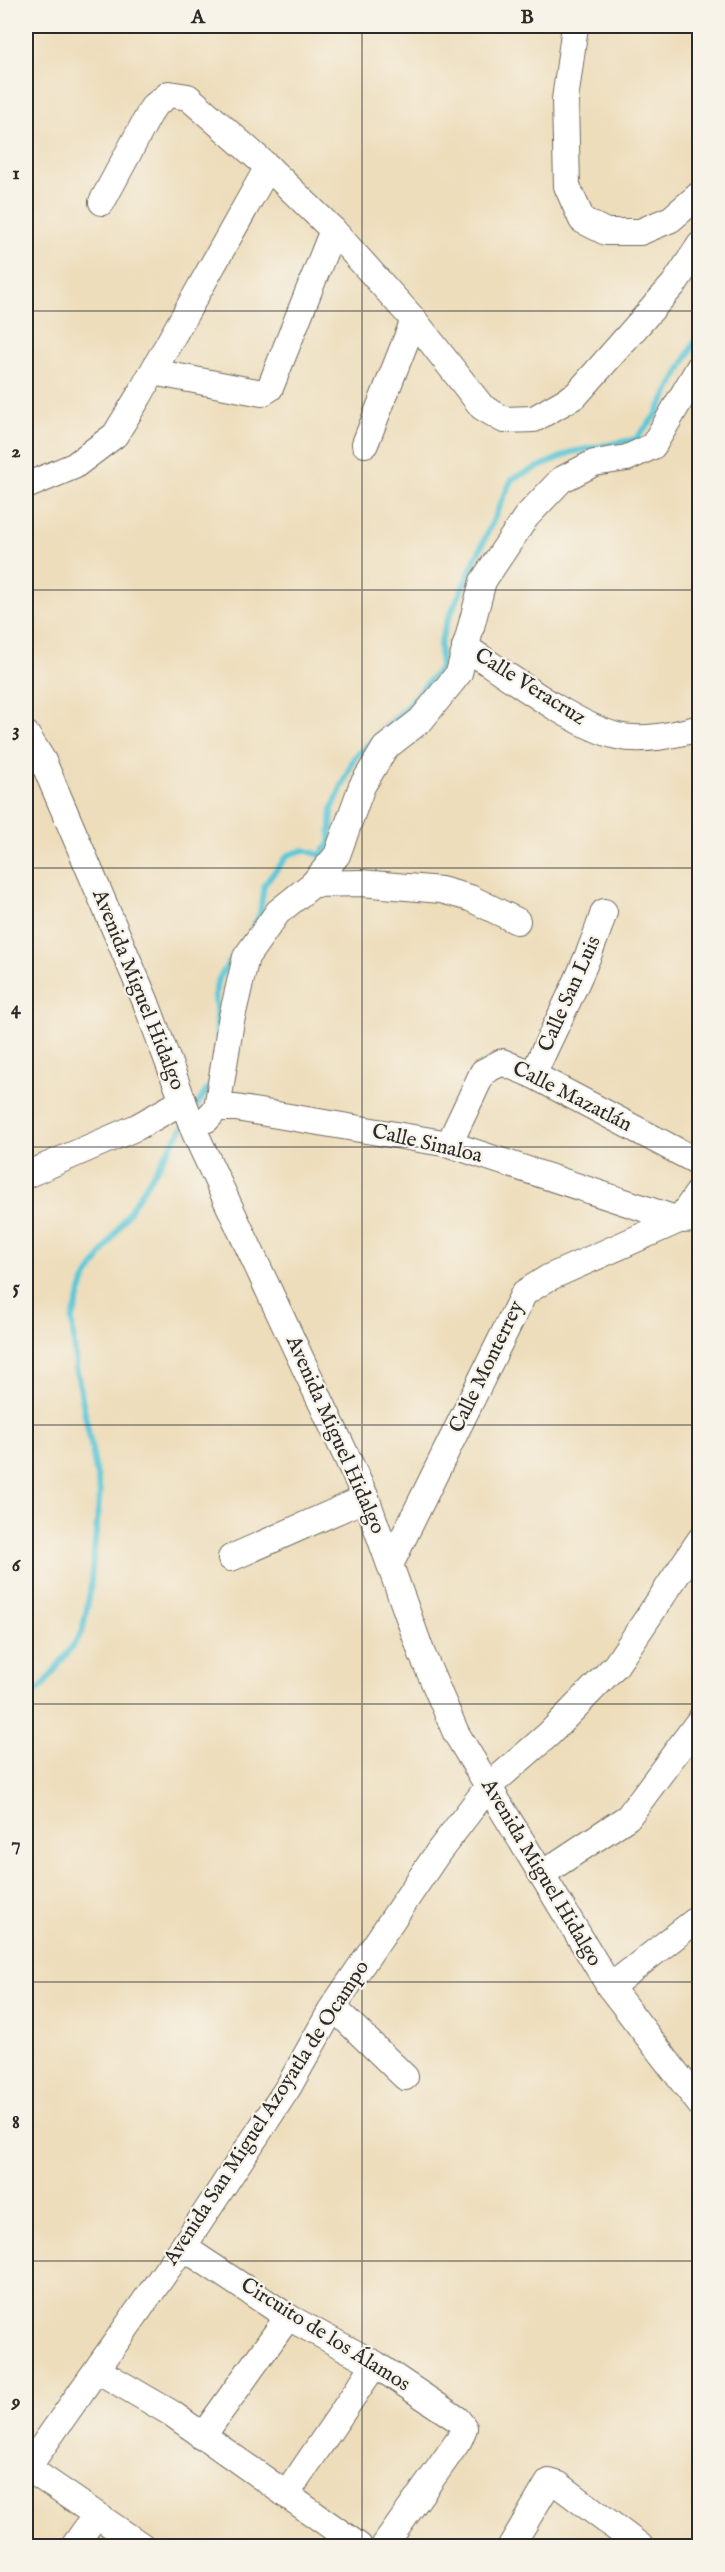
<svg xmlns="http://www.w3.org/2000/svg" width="725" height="2572" viewBox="0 0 725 2572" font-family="'IM FELL English',serif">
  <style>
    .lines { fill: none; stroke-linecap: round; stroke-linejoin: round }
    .stream { stroke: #5dc7d7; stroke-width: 6 }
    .minor-casing { stroke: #6f695d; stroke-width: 28 }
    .minor { stroke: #fff; stroke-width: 26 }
    .grid { fill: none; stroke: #2b2b2b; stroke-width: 1.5; stroke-opacity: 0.55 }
    .labels { text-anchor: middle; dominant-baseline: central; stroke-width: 4.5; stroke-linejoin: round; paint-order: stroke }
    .street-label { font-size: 21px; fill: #2b2b2b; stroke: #f7f3e8 }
    .neatline { fill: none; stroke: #2b2b2b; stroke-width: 2 }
    .grid-label { font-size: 20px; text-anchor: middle; font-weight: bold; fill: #2b2b2b }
  </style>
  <rect width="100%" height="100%" fill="#f7f3e8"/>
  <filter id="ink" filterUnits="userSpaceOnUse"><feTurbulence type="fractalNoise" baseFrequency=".0167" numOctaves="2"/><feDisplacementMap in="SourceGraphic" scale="12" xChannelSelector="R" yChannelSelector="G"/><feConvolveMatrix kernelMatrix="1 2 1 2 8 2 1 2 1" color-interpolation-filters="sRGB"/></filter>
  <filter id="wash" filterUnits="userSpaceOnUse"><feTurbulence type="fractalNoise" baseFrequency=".008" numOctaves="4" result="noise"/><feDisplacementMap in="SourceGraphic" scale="24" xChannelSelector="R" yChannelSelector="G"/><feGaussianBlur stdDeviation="1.35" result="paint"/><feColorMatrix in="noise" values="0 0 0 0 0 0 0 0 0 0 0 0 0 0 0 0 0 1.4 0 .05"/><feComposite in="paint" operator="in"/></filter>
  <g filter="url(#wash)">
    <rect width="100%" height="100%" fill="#edddbb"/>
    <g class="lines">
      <!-- stream -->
      <g class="stream">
        <path d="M 253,927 L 260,914 L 264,885 L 288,855 L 304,850 L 320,855 L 330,844 L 332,809 L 354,758 L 404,710 L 441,667 L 440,645 L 446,624 L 512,479 L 572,452 L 636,439 L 656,415 L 700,332"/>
        <path d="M 217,1035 C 218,992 205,991 237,953"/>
        <path d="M 194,1110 L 211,1084"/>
        <path d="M 26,1700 L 42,1687 L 82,1633 L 90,1592 L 100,1492 L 76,1367 L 72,1321 L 84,1282 L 185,1124"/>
      </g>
    </g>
  </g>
  <g filter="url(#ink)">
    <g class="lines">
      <defs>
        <g id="minor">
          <path d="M 575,26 L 565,100 L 567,186 L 582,220 L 606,232 L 640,232 L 671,219 L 700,194"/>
          <path d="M 102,202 L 153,107 L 169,94 L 188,97 L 268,167 L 333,230 L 414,320 L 482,407 L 504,420 L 534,419 L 576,395 L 674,284 L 700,245"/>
          <path d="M 153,372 L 262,393 L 270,388 L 333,230"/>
          <path d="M 365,444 L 414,320"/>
          <path d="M 26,486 L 74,466 L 115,435 L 139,396 L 268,167"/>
          <path d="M 465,647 C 506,674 571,724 617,736 C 644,742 673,735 700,728"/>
          <path d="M 26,734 L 43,761 L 145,1000 L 195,1133 L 366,1498 L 422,1654 L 456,1733 L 610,1987 L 700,2104"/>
          <path d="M 313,884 L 361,883 L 441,890 L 470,898 L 517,921"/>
          <path d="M 533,1075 C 557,1021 586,969 604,912"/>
          <path d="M 217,1108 L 231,1021 L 246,957 L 278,912 L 313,884 L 337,855 L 362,786 L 385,748 L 421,720 L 459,673 L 483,581 L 526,517 L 561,480 L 594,463 L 627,458 L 653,446 L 700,366"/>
          <path d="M 207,1119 L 217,1108 L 236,1108 L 449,1144 L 679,1220 L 700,1219"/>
          <path d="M 449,1144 L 483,1072 L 502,1062 L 533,1075 L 700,1163"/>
          <path d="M 26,1175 L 137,1127 L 183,1101"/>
          <path d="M 231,1558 L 366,1498"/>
          <path d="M 391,1563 L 524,1293 L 548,1278 L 679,1220 L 700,1190"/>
          <path d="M 542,1874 L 628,1817 L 700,1720"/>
          <path d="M 610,1987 L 700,1917"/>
          <path d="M 333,2007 L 405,2077"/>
          <path d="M 183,2247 L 288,2317 L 375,2364 L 457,2419 L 464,2428 L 459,2440 L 384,2546"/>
          <path d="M 97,2370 L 171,2413 L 359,2546"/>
          <path d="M 202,2437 L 288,2317"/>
          <path d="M 28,2468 L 142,2546"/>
          <path d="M 26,2470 L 183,2247 L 289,2086 L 333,2007 L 439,1851 L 488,1787 L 549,1734 L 616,1665 L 700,1540"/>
          <path d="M 286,2495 L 375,2364"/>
          <path d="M 74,2546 L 96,2515"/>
          <path d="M 511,2546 L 549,2482 L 559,2485 L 640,2546"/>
        </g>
      </defs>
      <!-- minor casing -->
      <use href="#minor" class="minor-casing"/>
      <!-- minor -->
      <use href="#minor" class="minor"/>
    </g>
  </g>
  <!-- grid -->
  <path class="grid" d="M 362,26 L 362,2546M 26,311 L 700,311M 26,590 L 700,590M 26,868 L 700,868M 26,1147 L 700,1147M 26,1425 L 700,1425M 26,1704 L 700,1704M 26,1982 L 700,1982M 26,2261 L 700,2261"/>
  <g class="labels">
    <!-- street labels -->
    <g class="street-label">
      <text transform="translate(530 687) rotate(32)">Calle Veracruz</text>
      <text transform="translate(138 990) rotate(68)">Avenida Miguel Hidalgo</text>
      <text transform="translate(570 994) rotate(-66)">Calle San Luis</text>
      <text transform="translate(572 1097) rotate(27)">Calle Mazatlán</text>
      <text transform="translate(427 1144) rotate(13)">Calle Sinaloa</text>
      <text transform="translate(487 1367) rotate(-64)">Calle Monterrey</text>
      <text transform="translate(335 1435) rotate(66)">Avenida Miguel Hidalgo</text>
      <text transform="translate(541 1873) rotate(59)">Avenida Miguel Hidalgo</text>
      <text transform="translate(267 2113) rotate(-57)">Avenida San Miguel Azoyatla de Ocampo</text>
      <text transform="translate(325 2335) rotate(32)">Circuito de los Álamos</text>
    </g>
  </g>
  <!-- margin -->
  <rect width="725" height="2572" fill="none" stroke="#f7f3e8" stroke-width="66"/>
  <rect x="33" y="33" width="659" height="2506" class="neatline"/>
  <g class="grid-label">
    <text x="198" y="23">A</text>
    <text x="527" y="23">B</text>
    <text x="16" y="179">1</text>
    <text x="16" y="457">2</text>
    <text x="16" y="736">3</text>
    <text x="16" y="1014">4</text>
    <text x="16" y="1293">5</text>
    <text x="16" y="1571">6</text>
    <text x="16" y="1850">7</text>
    <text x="16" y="2128">8</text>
    <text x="16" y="2407">9</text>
  </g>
</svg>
